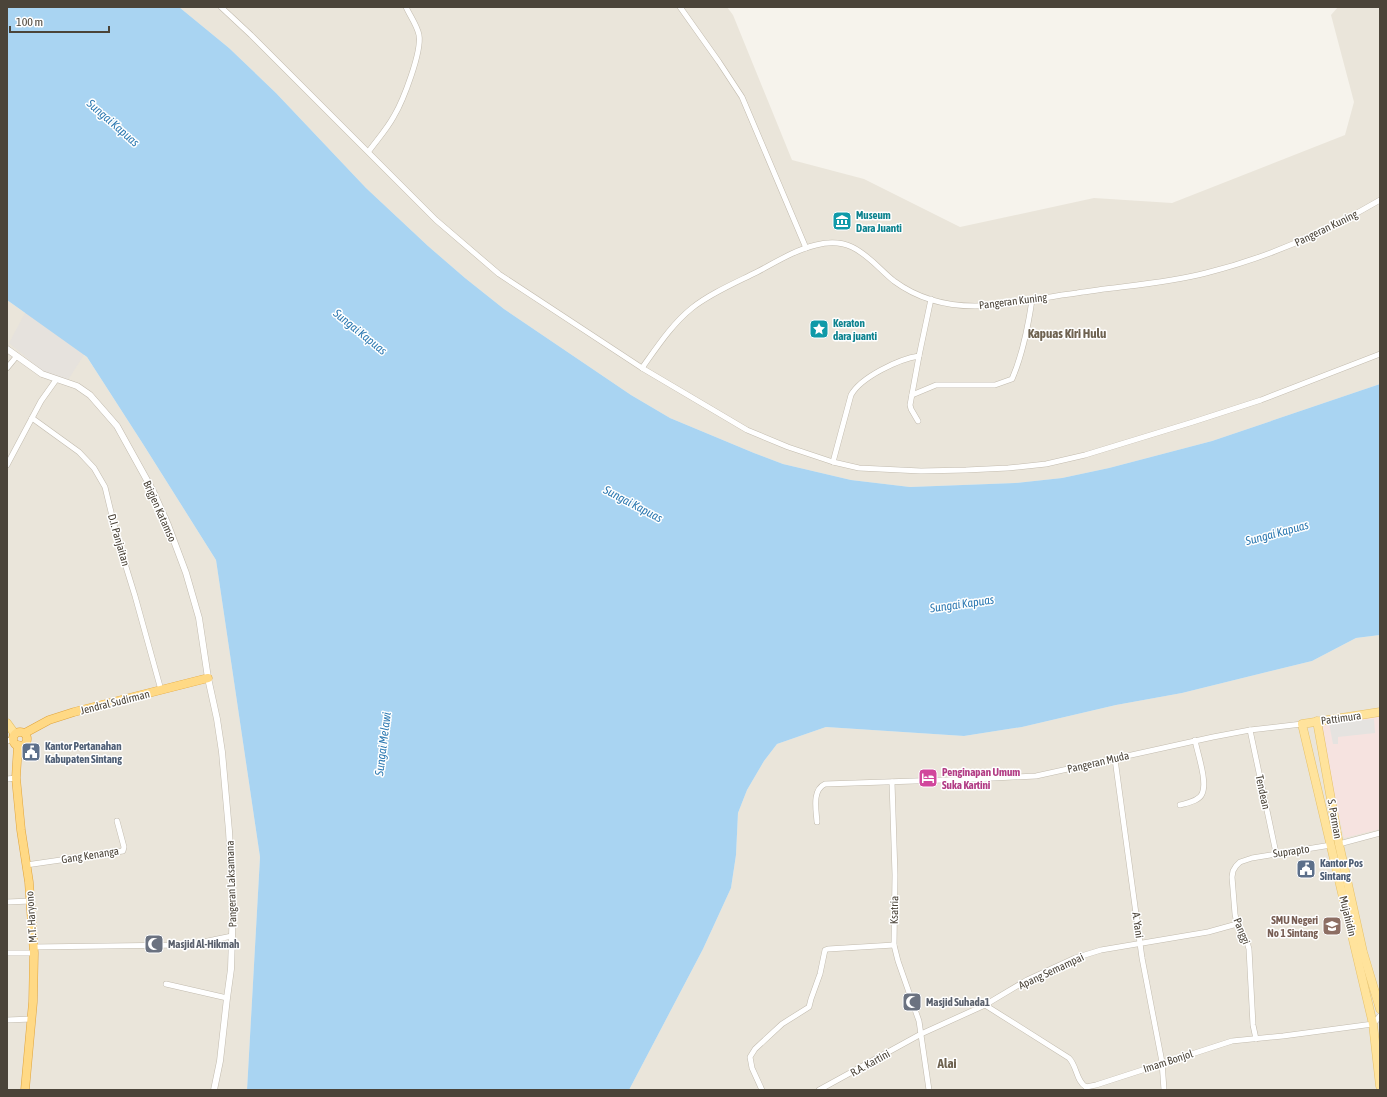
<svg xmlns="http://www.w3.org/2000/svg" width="1387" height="1097" viewBox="0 0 1387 1097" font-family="'Asap Condensed',sans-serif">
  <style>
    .residential { fill: #eae5da }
    .industrial { fill: #e6e2dd }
    .medical { fill: #f6e3e0 }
    .parking { fill: #e5e3e0 }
    .water { fill: #a9d4f2 }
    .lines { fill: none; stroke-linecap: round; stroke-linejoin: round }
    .minor-casing { stroke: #c2bbae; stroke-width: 6 }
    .tertiary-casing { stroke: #c2bbae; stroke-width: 7 }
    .primary-casing { stroke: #e6c16a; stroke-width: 9 }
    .trunk-casing { stroke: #e0a43c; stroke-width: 9 }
    .minor { stroke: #fff; stroke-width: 5 }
    .tertiary { stroke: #fff; stroke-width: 6 }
    .primary { stroke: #ffe39c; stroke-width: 8 }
    .trunk { stroke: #ffd985; stroke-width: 8 }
    .labels { text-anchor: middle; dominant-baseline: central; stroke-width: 3; stroke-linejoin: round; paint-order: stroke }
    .culture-label { font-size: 11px; font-weight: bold; fill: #0d838f; stroke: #fff; text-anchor: start }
    .street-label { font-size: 11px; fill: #4b4439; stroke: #fff }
    .service-label { font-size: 11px; font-weight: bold; fill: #4e5e75; stroke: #fff; text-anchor: start }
    .hotel-label { font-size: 11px; font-weight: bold; fill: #b23c85; stroke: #fff; text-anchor: start }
    .education-label { font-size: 11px; font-weight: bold; fill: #785e54; stroke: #fff; text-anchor: end }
    .worship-label { font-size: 11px; font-weight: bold; fill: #5b616d; stroke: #fff; text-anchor: start }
    .water-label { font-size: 12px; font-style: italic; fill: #2e7ab2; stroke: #fff }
    .quarter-label { font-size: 13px; font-weight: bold; fill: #6e6250; stroke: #fff }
  </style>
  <rect width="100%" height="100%" fill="#f6f3ec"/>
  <!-- residential -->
  <g class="residential">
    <path d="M 179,7 L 727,7 L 733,15 L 792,160 L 864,179 L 960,227 L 1094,198 L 1172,203 L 1345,135 L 1354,102 L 1331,15 L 1338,7 L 1380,7 L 1380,384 L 1212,441 L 1109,468 L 1062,478 L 1015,483 L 910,487 L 851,480 L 783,464 L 754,453 L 670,418 L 631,395 L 504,309 L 465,278 L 428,246 L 366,188 L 276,93 L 229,48 Z"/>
    <path d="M 7,300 L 87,357 L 143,444 L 216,560 L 260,857 L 247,1090 L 7,1090 Z"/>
    <path d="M 1380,635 L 1380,1090 L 629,1090 L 703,949 L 731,888 L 736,855 L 738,813 L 747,790 L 764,761 L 777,744 L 826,727 L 964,736 L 1022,727 L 1116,705 L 1182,693 L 1312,661 L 1356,638 Z"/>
  </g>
  <!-- industrial -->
  <path class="industrial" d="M 43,279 L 108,317 L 68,380 L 54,376 L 40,369 L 9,343 Z"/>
  <!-- medical -->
  <path class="medical" d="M 1380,716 L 1380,829 L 1344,838 L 1317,723 Z"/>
  <!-- parking -->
  <path class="parking" d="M 1374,719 L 1375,733 L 1338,737 L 1338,744 L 1333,744 L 1329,723 Z"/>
  <!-- water -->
  <path class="water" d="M 7,7 L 179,7 L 229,48 L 276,93 L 366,188 L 428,246 L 465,278 L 504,309 L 631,395 L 670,418 L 754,453 L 783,464 L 851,480 L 910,487 L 1015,483 L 1062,478 L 1109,468 L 1212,441 L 1380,384 L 1380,635 L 1356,638 L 1312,661 L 1182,693 L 1116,705 L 1022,727 L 964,736 L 826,727 L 777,744 L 764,761 L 747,790 L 738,813 L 736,855 L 731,888 L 703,949 L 629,1090 L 247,1090 L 260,857 L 216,560 L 143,444 L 87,357 L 7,300 Z"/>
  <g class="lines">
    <defs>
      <g id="minor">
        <path d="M 221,7 L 251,35 L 436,220 L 499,274 L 642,368 L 747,430 L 788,447 L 833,462 L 859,468 L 921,471 L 966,470 L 1008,468 L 1046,464 L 1085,455 L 1193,422 L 1261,400 L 1380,354"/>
        <path d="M 680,7 L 719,62 L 742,97 L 806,248"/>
        <path d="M 369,151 C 377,140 387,129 394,116 C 403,101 422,52 419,35 C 417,25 410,16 406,7"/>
        <path d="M 7,368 L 16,357"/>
        <path d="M 642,368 C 657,347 672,324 692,308 C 711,293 735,283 757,272 C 776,262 795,250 816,245 C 828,242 841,242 852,247 C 869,255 880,270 894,281 C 917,298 946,306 975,306 C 1009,306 1043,297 1077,293 C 1120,286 1164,284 1206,273 C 1267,258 1326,232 1380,200"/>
        <path d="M 912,395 L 936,385 L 995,385 L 1012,379 C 1023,354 1028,327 1032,300"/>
        <path d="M 32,418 L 79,452 L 94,468 L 105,487 L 118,541 L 135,596 L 161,690"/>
        <path d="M 918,421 L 911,409 L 910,405 L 919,356"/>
        <path d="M 833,462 L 851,395 C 861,377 899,359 919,356 L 931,299"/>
        <path d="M 7,465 L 41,401 L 56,380"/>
        <path d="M 1250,730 L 1276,853"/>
        <path d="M 7,741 L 13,739"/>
        <path d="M 1115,759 L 1142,958 L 1162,1062 L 1164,1090"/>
        <path d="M 7,779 L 16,778"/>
        <path d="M 892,782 L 895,875 L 894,945 L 898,961 L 919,1021 L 929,1090"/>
        <path d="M 1180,805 C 1187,803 1199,801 1202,794 C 1208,782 1197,752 1195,740"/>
        <path d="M 817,822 C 816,809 812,790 825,784 L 974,779 L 1036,776 L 1213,737 L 1250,730 L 1302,724"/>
        <path d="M 1339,844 L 1380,833"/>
        <path d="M 26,865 L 123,851 L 124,847 L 117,821"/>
        <path d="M 7,902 L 31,901"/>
        <path d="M 33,947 L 182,945 L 203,942 L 232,936"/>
        <path d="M 7,953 L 34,953"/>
        <path d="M 166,984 L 227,998"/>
        <path d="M 985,1005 L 1069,1058 C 1077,1066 1076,1081 1086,1087 L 1096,1085 L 1232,1041 L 1283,1036 L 1373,1024 L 1380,1016"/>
        <path d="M 7,1020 L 32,1019"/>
        <path d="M 1256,1039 L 1253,1025 L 1249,949 L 1247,942 L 1237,924 L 1235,914 L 1232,877 L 1233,871 L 1236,866 L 1240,862 L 1252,858 L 1331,845"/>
        <path d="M 762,1090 L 752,1068 L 750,1057 L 755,1049 L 782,1024 L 809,1007 L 811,999 L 820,974 L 825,950 L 828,949 L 894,945"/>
        <path d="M 819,1090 L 921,1034 L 985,1005 L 1027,980 L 1075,958 L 1101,950 L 1208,932 L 1237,924"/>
      </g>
      <path id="tertiary" d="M 7,349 L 42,374 L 77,386 L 90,395 L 117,426 L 153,491 L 168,525 L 186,573 L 199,618 L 208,678 L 217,719 L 222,752 L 229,831 L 233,904 L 231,969 L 227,998 L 220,1061 L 214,1090"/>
      <g id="primary">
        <path d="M 1380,712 L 1302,724 L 1373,1024 L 1380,1086"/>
        <path d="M 1317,721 L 1339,844 L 1363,952 L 1380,1009"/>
        <path d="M 7,723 L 15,734"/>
      </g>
      <g id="trunk">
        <circle cx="20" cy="739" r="7"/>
        <path d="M 25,733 L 49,720 L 74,712 L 208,678"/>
        <path d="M 18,745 L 16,778 L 21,830 L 29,882 L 34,953 L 33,1002 L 25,1090"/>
      </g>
    </defs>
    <!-- minor casing -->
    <use href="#minor" class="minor-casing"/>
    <!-- tertiary casing -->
    <use href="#tertiary" class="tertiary-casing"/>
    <!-- primary casing -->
    <use href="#primary" class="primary-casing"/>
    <!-- trunk casing -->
    <use href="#trunk" class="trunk-casing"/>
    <!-- minor -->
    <use href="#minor" class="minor"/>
    <!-- tertiary -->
    <use href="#tertiary" class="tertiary"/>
    <!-- primary -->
    <use href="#primary" class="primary"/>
    <!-- trunk -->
    <use href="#trunk" class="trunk"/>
  </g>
  <!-- icons -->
  <defs>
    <symbol id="museum-square" viewBox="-11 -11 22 22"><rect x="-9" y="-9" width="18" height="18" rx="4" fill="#0f9aa8" stroke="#fff"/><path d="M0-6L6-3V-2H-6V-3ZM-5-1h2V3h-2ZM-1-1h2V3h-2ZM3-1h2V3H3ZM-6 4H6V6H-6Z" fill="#fff"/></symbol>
    <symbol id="sight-square" viewBox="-11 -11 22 22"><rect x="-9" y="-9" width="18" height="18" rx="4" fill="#0f9aa8" stroke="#fff"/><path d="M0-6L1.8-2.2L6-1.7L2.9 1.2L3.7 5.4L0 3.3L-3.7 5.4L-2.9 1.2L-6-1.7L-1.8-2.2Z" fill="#fff"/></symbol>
    <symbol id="civic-square" viewBox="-11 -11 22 22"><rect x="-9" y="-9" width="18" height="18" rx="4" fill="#5c6f8a" stroke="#fff"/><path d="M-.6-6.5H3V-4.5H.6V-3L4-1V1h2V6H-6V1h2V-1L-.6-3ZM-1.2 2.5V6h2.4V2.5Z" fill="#fff"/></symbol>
    <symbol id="hotel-square" viewBox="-11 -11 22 22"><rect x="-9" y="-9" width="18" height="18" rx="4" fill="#d1479c" stroke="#fff"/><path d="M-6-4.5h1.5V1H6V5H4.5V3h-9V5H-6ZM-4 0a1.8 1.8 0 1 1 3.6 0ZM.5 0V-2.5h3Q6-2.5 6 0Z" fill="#fff"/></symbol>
    <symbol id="school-square" viewBox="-11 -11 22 22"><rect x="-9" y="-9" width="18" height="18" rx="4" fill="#8d6e63" stroke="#fff"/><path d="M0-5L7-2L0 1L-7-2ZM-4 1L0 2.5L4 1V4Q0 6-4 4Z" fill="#fff"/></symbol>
    <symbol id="mosque-square" viewBox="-11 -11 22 22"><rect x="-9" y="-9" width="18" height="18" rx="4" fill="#6b7280" stroke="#fff"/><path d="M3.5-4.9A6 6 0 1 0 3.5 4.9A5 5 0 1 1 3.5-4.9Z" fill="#fff"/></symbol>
  </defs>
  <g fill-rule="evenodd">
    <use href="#museum-square" x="831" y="210" width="22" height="22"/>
    <use href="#sight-square" x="808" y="318" width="22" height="22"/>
    <use href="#civic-square" x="20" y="741" width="22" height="22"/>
    <use href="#hotel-square" x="917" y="767" width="22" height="22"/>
    <use href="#civic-square" x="1295" y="858" width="22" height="22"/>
    <use href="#school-square" x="1321" y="915" width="22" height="22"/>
    <use href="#mosque-square" x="143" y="933" width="22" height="22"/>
    <use href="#mosque-square" x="901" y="991" width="22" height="22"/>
  </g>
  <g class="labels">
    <!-- culture labels -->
    <g class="culture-label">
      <text x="856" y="215">Museum<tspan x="856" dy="13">Dara Juanti</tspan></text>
      <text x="833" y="323">Keraton<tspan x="833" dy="13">dara juanti</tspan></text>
    </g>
    <!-- street labels -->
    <g class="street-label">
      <text transform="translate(1326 228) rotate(-26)">Pangeran Kuning</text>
      <text transform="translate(1013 301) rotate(-7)">Pangeran Kuning</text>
      <text transform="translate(160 511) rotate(66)">Brigjen Katamso</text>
      <text transform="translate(119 540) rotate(74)">D.I. Panjaitan</text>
      <text transform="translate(115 702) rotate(-14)">Jendral Sudirman</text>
      <text transform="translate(1341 718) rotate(-8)">Pattimura</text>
      <text transform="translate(1098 762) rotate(-13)">Pangeran Muda</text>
      <text transform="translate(1263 792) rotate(78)">Tendean</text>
      <text transform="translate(1335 819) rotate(80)">S. Parman</text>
      <text transform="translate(1291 851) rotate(-8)">Suprapto</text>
      <text transform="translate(90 855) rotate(-9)">Gang Kenanga</text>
      <text transform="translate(231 884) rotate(-92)">Pangeran Laksamana</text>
      <text transform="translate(894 910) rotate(-89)">Ksatria</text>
      <text transform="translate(1348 916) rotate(76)">Mujahidin</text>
      <text transform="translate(31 917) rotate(-94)">M.T. Haryono</text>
      <text transform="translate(1138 925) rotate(82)">A. Yani</text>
      <text transform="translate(1242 931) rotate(68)">Panggi</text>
      <text transform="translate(1051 971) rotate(-25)">Apang Semampai</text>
      <text transform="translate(1168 1061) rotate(-18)">Imam Bonjol</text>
      <text transform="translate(870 1063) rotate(-29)">R.A. Kartini</text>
    </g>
    <!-- service labels -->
    <g class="service-label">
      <text x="45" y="746">Kantor Pertanahan<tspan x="45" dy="13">Kabupaten Sintang</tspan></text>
      <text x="1320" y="863">Kantor Pos<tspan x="1320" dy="13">Sintang</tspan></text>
    </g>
    <!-- hotel labels -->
    <g class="hotel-label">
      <text x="942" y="772">Penginapan Umum<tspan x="942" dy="13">Suka Kartini</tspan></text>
    </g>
    <!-- education labels -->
    <g class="education-label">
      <text x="1318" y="920">SMU Negeri<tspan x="1318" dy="13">No 1 Sintang</tspan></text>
    </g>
    <!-- worship labels -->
    <g class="worship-label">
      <text x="168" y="944">Masjid Al-Hikmah</text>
      <text x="926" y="1002">Masjid Suhada1</text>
    </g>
    <!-- water labels -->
    <g class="water-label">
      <text transform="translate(113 123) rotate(41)">Sungai Kapuas</text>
      <text transform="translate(360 332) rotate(39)">Sungai Kapuas</text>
      <text transform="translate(633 504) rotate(28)">Sungai Kapuas</text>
      <text transform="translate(1277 533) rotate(-15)">Sungai Kapuas</text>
      <text transform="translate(962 604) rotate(-8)">Sungai Kapuas</text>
      <text transform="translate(383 744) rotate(-83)">Sungai Melawi</text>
    </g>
    <!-- quarter labels -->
    <g class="quarter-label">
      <text x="1067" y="333">Kapuas Kiri Hulu</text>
      <text x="947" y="1063">Alai</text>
    </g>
  </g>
  <!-- border -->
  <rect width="1387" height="1097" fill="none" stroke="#4b4439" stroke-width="16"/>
  <!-- scale -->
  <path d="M10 26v6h99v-6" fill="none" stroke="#4b4439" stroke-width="2"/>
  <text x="16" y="26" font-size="12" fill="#4b4439" stroke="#ffffff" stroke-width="3" paint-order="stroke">100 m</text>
</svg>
